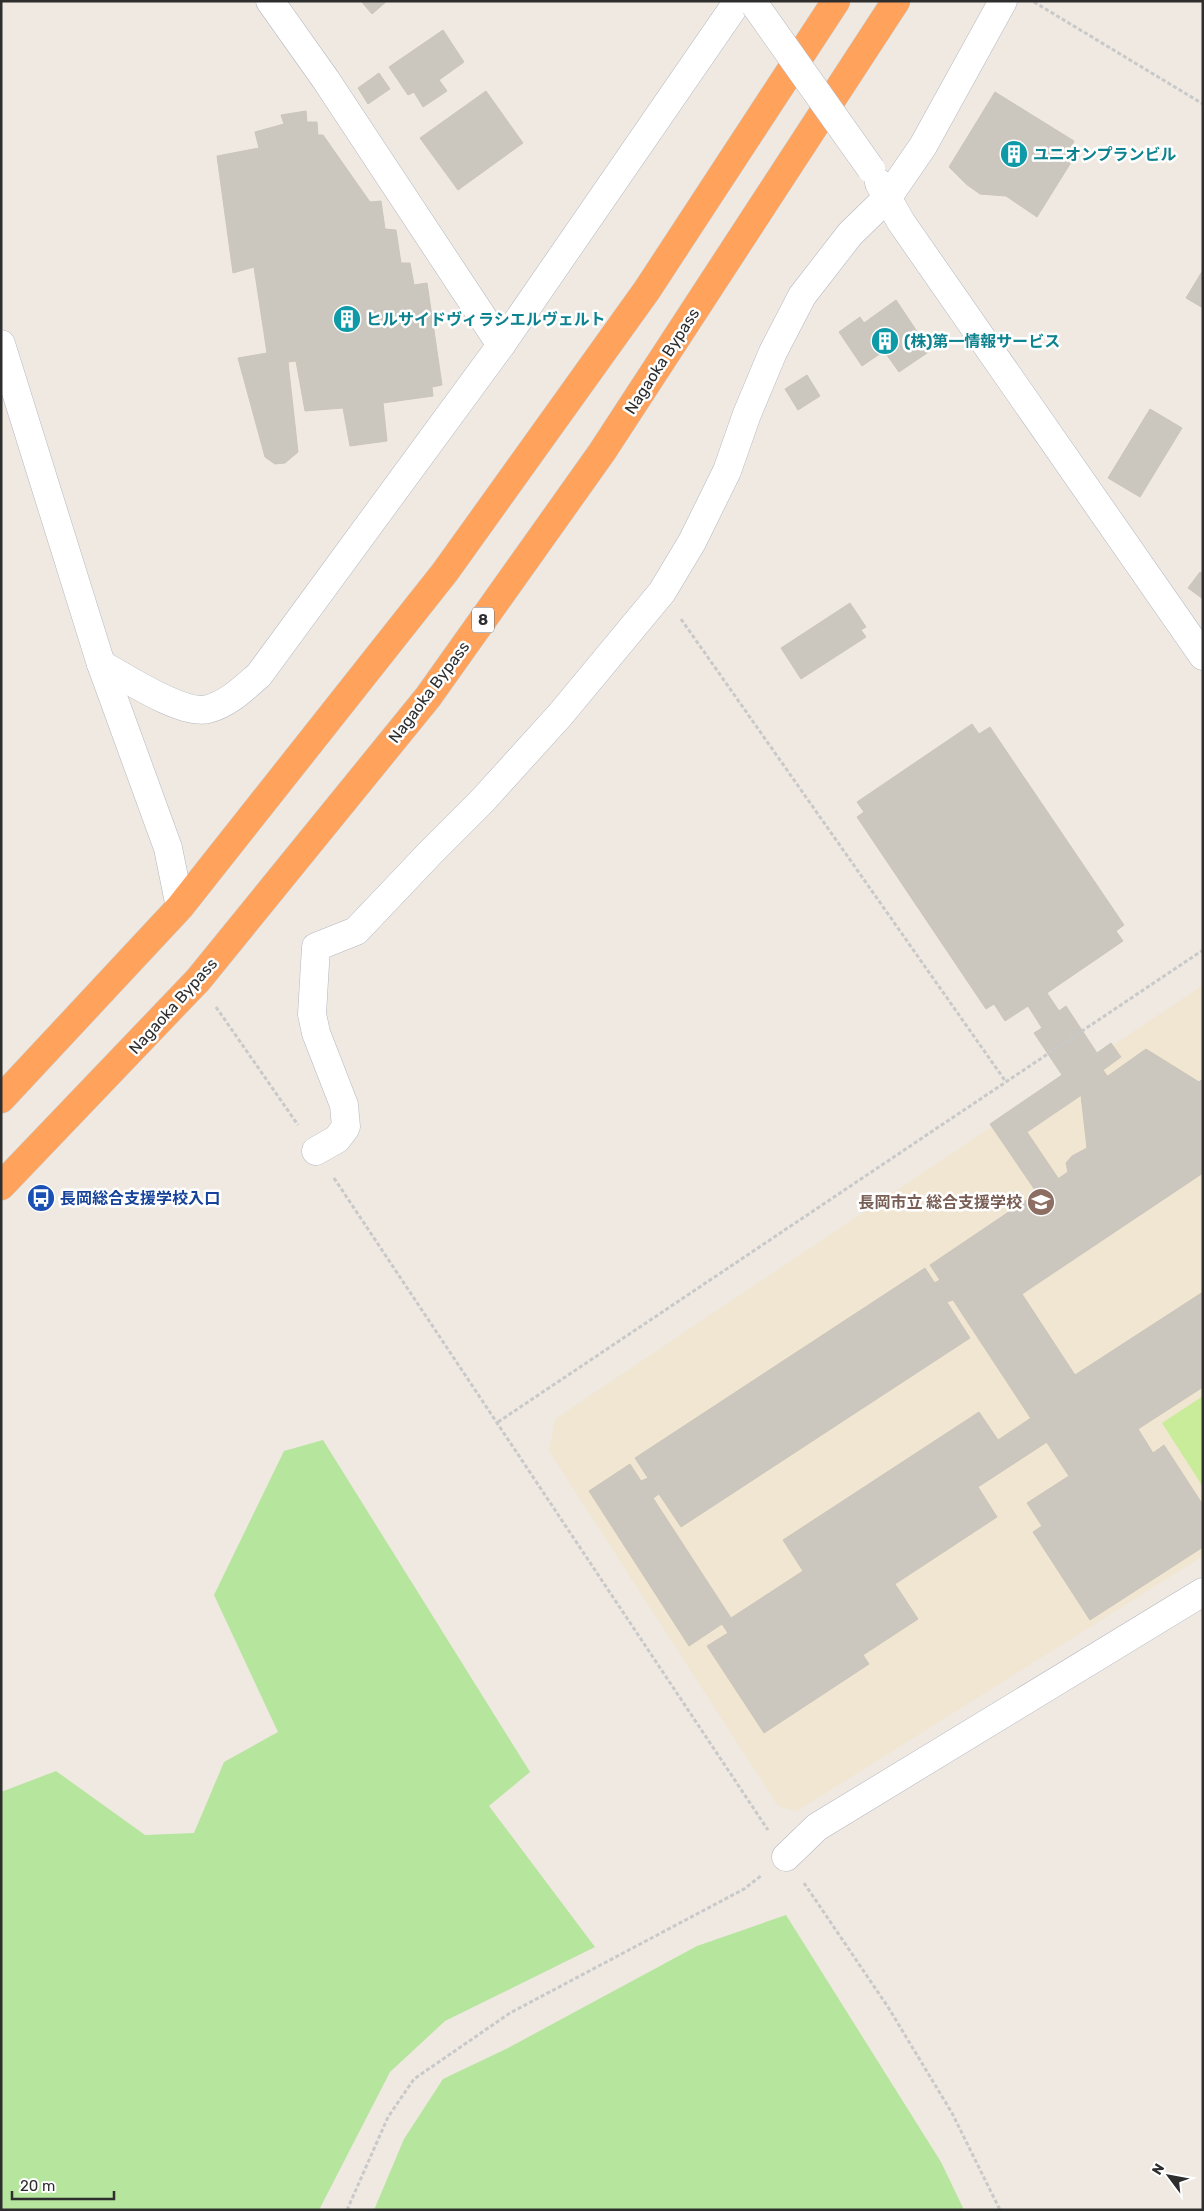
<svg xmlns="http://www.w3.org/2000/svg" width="1204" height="2211" viewBox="0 0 1204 2211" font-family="Rubik,'Noto Sans JP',sans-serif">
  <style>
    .education { fill: #f0e6d1 }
    .green { fill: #b6e59e }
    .pitch { fill: #c9ec9a }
    .building { fill: #cbc7bf; stroke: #cbc5ba }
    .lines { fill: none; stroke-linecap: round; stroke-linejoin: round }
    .minor-casing { stroke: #b4b7c1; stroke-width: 29 }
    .highway-casing { stroke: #c9c9c9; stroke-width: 29 }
    .path { stroke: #c9c9c9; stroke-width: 3; stroke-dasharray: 4 2.5; stroke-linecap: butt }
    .minor { stroke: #fff; stroke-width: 28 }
    .highway { stroke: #ffa35c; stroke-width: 28 }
    .minor-bridge-casing { stroke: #b4b7c1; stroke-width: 29; stroke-linecap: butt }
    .minor-bridge { stroke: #fff; stroke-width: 28 }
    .labels { text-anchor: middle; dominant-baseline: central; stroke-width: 5; stroke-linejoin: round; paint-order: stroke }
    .shield { fill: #fff; stroke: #6d6d6d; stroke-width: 1 }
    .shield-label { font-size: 15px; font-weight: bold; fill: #2e2e2e }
    .culture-label { font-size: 16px; font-weight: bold; fill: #0d838f; stroke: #fff; text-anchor: start }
    .street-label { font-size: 16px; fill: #2e2e2e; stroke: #fff }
    .transit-label { font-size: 16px; font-weight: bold; fill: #164399; stroke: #fff; text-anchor: start }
    .education-label { font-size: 16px; font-weight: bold; fill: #785e54; stroke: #fff; text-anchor: end }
  </style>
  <rect width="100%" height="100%" fill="#efe9e1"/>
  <!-- education -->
  <path class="education" d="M 1203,985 L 1203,1556 L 797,1811 L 778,1806 L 549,1451 L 555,1419 Z"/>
  <!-- green -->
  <g class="green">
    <path d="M 323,1440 L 530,1772 L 489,1806 L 595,1947 L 445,2021 L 390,2072 L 319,2210 L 1,2210 L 1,1792 L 56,1771 L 145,1835 L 194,1833 L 224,1762 L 278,1732 L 214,1595 L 284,1451 Z"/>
    <path d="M 786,1915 L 941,2162 L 964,2210 L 374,2210 L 404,2139 L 443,2079 L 508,2048 L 697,1946 Z"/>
  </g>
  <!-- pitch -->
  <path class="pitch" d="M 1203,1396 L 1203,1487 L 1162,1423 Z"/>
  <!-- building -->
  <g class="building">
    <path d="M 361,1 L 387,1 L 372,14 Z"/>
    <path d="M 443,30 L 464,62 L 439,80 L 447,91 L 423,107 L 414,92 L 408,95 L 389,67 Z"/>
    <path d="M 379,73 L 390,89 L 368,104 L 358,88 Z"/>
    <path d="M 486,91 L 523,143 L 458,190 L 420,138 Z"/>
    <path d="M 995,92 L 1074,141 L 1068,153 L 1075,156 L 1037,217 L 1006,196 L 980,194 L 966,184 L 949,167 Z"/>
    <path d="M 306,111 L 307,122 L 317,122 L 318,135 L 323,135 L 370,202 L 381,201 L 385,229 L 396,230 L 401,263 L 410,263 L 414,285 L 427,283 L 442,385 L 432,387 L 433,396 L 383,403 L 387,441 L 350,446 L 343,408 L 305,411 L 296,361 L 288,362 L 298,452 L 285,463 L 275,464 L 265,457 L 238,358 L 267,353 L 254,267 L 233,273 L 217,156 L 259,148 L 255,132 L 284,124 L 281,115 Z"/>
    <path d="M 1203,270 L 1203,308 L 1186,298 Z"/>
    <path d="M 896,300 L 930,351 L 899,372 L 884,351 L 862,366 L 839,332 L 860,317 L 864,323 Z"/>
    <path d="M 807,375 L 820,396 L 798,410 L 785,389 Z"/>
    <path d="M 1150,409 L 1182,428 L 1140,497 L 1108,478 Z"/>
    <path d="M 1200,572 L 1203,574 L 1203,599 L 1188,588 Z"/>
    <path d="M 850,603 L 866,627 L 861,630 L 866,637 L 801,679 L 781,648 Z"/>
    <path d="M 972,724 L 979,734 L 990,727 L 1124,925 L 1116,931 L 1123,941 L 1047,993 L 1059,1011 L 1066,1006 L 1097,1053 L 1111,1043 L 1121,1057 L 1103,1070 L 1108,1077 L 1027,1132 L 1058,1178 L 1037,1193 L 990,1124 L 1062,1075 L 1034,1033 L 1042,1028 L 1028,1006 L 1005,1021 L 994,1004 L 986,1009 L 857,817 L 864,812 L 857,802 Z"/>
    <path d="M 1146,1049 L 1199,1082 L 1203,1079 L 1203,1173 L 1022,1294 L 1075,1375 L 1024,1408 L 930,1265 L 1068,1172 L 1066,1163 L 1072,1156 L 1087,1148 L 1081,1095 Z"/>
    <path d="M 925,1268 L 970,1338 L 681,1527 L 659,1494 L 653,1498 L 731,1618 L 803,1571 L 783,1540 L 979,1412 L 998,1440 L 1031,1418 L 1047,1442 L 978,1487 L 997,1517 L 895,1584 L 918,1619 L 863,1655 L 869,1664 L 764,1733 L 707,1646 L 728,1633 L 722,1624 L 689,1646 L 589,1491 L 630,1464 L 641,1481 L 648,1478 L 635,1458 Z"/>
    <path d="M 940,1280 L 953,1300 L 947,1302 L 934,1283 Z"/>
    <path d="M 1203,1292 L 1203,1387 L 1138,1429 L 1153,1453 L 1164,1445 L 1203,1505 L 1203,1547 L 1090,1620 L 1033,1532 L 1042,1526 L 1027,1503 L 1069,1476 L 1024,1408 Z"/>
  </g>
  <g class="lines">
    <defs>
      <g id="minor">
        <path d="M 270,1 L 326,80 L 501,345"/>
        <path d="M 879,183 L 901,222 L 1203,656"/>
        <path d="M 1,344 L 101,664 L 168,848 L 180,907"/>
        <path d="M 101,664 C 124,677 183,716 208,709 C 228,704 244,688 259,675 L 501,345 L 738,1"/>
        <path d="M 316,1151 L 337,1139 L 346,1127 L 344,1105 L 316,1033 L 312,1014 L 316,947 L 356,931 L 431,852 L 483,800 L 560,715 L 662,592 L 692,542 L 727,471 L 747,414 L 773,352 L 802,296 L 850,234 L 888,197 L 923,146 L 1003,1"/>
        <path d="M 786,1857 L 817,1827 L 1203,1592"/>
      </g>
      <g id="highway">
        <path d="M 1,1099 L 180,907 L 445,572 L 647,290 L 836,1"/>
        <path d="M 1,1186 L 198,980 L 428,697 L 602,452 L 896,1"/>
      </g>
    </defs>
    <!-- minor casing -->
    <use href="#minor" class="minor-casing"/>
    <!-- highway casing -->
    <use href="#highway" class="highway-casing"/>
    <!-- path -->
    <g class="path">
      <path d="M 1034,2 L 1203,104"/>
      <path d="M 681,619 L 1006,1082"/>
      <path d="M 216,1007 L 298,1125"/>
      <path d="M 334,1178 L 768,1830"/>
      <path d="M 498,1422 L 1203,950"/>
      <path d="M 804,1883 L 888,2007 L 952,2113 L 1000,2210"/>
      <path d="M 347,2210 L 388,2117 L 414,2079 L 510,2013 L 744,1889 L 762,1875"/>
    </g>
    <!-- minor -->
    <use href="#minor" class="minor"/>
    <!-- highway -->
    <use href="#highway" class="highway"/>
    <defs>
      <path id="minor-bridge" d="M 755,5 L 871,169"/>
    </defs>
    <!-- minor-bridge casing -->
    <use href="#minor-bridge" class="minor-bridge-casing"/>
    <!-- minor-bridge -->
    <use href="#minor-bridge" class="minor-bridge"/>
  </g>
  <!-- icons -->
  <defs>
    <symbol id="building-disc" viewBox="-11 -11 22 22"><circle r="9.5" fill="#0f9aa8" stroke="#fff"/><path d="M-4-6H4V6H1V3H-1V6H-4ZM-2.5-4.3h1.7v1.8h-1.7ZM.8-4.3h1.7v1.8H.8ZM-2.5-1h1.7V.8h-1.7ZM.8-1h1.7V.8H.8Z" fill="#fff"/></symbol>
    <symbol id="bus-disc" viewBox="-11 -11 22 22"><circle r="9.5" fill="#1a4fb4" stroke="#fff"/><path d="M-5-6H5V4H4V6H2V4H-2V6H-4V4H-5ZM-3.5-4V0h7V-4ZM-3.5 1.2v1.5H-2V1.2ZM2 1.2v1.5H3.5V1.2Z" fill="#fff"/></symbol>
    <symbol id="school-disc" viewBox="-11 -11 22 22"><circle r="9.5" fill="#8d6e63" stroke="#fff"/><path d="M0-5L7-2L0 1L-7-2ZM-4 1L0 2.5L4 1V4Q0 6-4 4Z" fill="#fff"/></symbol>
  </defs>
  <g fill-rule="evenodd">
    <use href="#building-disc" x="998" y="138" width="32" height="32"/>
    <use href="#building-disc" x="331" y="303" width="32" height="32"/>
    <use href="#building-disc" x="869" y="325" width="32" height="32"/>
    <use href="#bus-disc" x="25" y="1182" width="32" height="32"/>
    <use href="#school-disc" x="1025" y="1186" width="32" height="32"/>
  </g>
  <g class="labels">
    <!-- shield labels -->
    <rect class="shield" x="472" y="607.5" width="22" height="25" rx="4"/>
    <g class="shield-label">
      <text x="483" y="620">8</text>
    </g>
    <!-- culture labels -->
    <g class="culture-label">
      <text x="1033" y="154">ユニオンプランビル</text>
      <text x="366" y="319">ヒルサイドヴィラシエルヴェルト</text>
      <text x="904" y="341">(株)第一情報サービス</text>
    </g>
    <!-- street labels -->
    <g class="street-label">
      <text transform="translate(662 361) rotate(-57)">Nagaoka Bypass</text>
      <text transform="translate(429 692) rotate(-53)">Nagaoka Bypass</text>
      <text transform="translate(173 1006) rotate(-48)">Nagaoka Bypass</text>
    </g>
    <!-- transit labels -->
    <g class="transit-label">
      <text x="60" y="1198">長岡総合支援学校入口</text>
    </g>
    <!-- education labels -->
    <g class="education-label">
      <text x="1022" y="1202">長岡市立 総合支援学校</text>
    </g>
  </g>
  <!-- border -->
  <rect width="1204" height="2211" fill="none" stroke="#2e2e2e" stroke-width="5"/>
  <!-- north arrow -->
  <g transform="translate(1169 2176) rotate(302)" stroke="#ffffff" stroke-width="4" paint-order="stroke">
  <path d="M0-4L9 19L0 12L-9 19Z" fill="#2e2e2e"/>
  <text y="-8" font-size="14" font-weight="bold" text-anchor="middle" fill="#2e2e2e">N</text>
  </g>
  <!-- scale -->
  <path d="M12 2191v8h102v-8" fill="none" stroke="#2e2e2e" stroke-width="2.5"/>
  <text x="20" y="2191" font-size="15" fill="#2e2e2e" stroke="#ffffff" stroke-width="4" paint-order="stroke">20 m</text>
</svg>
